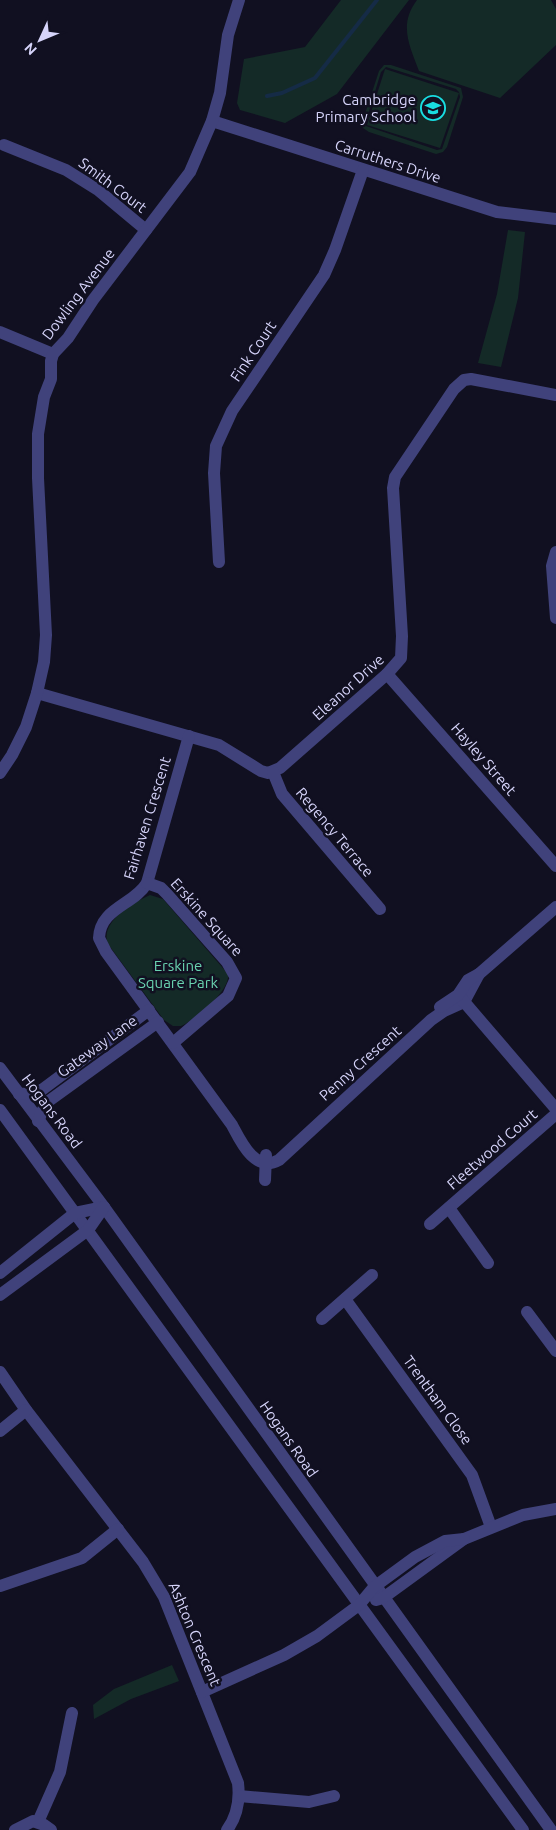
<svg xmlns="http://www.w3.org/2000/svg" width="556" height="1830" viewBox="0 0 556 1830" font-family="Ubuntu,sans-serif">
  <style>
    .green { fill: #142a27; fill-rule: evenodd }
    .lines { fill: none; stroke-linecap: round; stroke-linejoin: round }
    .stream { stroke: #152b46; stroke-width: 4 }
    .minor { stroke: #40427b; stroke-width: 12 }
    .labels { text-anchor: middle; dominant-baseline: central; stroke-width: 5; stroke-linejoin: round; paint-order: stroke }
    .poi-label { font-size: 15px; fill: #d6d4fa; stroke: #111021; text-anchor: end }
    .street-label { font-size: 15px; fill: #d6d4fa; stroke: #111021 }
    .park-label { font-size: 15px; fill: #69d2b0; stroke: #111021 }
  </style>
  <rect width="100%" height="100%" fill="#111021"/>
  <!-- green -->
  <g class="green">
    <path d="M 341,0 L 409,0 L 337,94 L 285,123 L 240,110 L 237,103 L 244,59 L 305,47 Z"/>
    <path d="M 417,0 L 551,0 L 556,9 L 556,45 L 500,98 L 419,71 C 410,46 398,25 417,0 Z"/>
    <path d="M 384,65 L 391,65 L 461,88 L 463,97 L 447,147 L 443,152 L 436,154 L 369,132 L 363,128 L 363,120 L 379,71 ZM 386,67 L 456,89 L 459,92 L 460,97 L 442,149 L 437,150 L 366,126 L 366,121 L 381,72 Z"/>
    <path d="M 385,69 L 459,93 L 440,148 L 367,125 Z"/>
    <path d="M 508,230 L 525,232 L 518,298 L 501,367 L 478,363 L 497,294 Z"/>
    <path d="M 150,895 L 163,899 L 228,974 C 231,990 195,1020 181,1026 L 173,1026 L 164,1020 L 108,944 C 99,922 133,903 150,895 Z"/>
    <path d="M 172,1665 L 179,1681 L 131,1699 L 94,1719 L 93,1705 L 114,1689 Z"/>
  </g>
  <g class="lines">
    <!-- stream -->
    <path class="stream" d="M 267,96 L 282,93 L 315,78 L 377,0"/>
    <!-- minor -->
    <g class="minor">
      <path d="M 212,121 L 497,212 L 556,219"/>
      <path d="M 4,145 L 66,170 L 98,190 L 146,230"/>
      <path d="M 0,332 L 53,354"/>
      <path d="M 556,552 L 552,566 L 556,618"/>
      <path d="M 219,562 L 214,473 L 216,446 L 232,411 L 324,275 L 335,250 L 363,170"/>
      <path d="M 387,674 L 556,866"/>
      <path d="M 37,693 L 219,745 L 261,771 L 268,773 L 280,768 L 387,674 L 401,658 L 402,636 L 393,488 L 395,477 L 454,389 L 464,380 L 471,379 L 556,395"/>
      <path d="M 189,736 L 147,883 C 134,905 100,908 99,938 L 106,952 L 232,1125 C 241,1142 255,1173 279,1160 L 431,1020 L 444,1011 L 464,1002 L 479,974"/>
      <path d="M 273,772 L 282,794 L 380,909"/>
      <path d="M 0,773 L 12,755 L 26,727 L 37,693 L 44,662 L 46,635 L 38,478 L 38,434 L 44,397 L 51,379 L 51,361 L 53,354 L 68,338 L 93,300 L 190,172 L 212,121 L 220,93 L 228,35 L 239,0"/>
      <path d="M 147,883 L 161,888 L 167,894 L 227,962 L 236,978 L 228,996 L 173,1043"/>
      <path d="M 460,997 L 556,1109"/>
      <path d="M 440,1007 L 458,995 L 468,980 L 479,974 L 556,907"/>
      <path d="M 0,1068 L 104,1207 L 551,1830"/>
      <path d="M 19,1094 L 37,1093 L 43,1089 L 149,1010"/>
      <path d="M 0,1110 L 523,1830"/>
      <path d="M 38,1121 L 46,1103 L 158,1022"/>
      <path d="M 265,1180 L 266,1155"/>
      <path d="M 449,1208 L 488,1263"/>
      <path d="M 430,1224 L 556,1114"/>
      <path d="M 0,1273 L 75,1213 L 104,1207"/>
      <path d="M 0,1295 L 88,1230 L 104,1207"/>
      <path d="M 345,1299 L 472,1475 L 491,1527"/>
      <path d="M 527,1312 L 556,1351"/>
      <path d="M 322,1319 L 372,1275"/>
      <path d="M 0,1372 L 26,1410 L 143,1562 L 164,1597 L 238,1783 C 240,1800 238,1815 227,1830"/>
      <path d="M 0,1431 L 26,1410"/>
      <path d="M 0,1586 L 82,1558 L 118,1529"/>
      <path d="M 376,1600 L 383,1598 L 464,1539 L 523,1515 L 556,1509"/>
      <path d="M 202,1692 L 284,1655 L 317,1636 L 359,1605 L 374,1587 L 415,1557 L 445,1541 L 464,1539"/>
      <path d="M 239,1796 L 309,1802 L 334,1796"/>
      <path d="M 38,1822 L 60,1772 L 72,1713"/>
      <path d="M 15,1830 L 33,1821 L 44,1825 L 51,1830"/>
    </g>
  </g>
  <!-- icons -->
  <defs>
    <symbol id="school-ring" viewBox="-11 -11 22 22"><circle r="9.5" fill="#111021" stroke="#19dde1" stroke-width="1.5"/><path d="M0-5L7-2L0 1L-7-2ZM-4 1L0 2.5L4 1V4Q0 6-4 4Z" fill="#19dde1"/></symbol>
  </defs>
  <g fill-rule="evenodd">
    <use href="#school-ring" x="419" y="94" width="28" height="28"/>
  </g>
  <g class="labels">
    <!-- poi labels -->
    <g class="poi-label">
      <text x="416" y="99">Cambridge<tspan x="416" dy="17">Primary School</tspan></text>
    </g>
    <!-- street labels -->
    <g class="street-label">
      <text transform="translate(388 161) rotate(18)">Carruthers Drive</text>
      <text transform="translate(113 185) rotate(37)">Smith Court</text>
      <text transform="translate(78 294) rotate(-53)">Dowling Avenue</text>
      <text transform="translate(253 351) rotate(-56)">Fink Court</text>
      <text transform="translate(348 687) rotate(-42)">Eleanor Drive</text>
      <text transform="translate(484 759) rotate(49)">Hayley Street</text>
      <text transform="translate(147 818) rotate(-73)">Fairhaven Crescent</text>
      <text transform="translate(335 832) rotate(50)">Regency Terrace</text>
      <text transform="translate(207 917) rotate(48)">Erskine Square</text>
      <text transform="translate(97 1046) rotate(-36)">Gateway Lane</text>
      <text transform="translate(360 1063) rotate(-42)">Penny Crescent</text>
      <text transform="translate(52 1111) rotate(53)">Hogans Road</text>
      <text transform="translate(492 1149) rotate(-41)">Fleetwood Court</text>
      <text transform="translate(438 1400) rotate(54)">Trentham Close</text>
      <text transform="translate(289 1439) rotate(55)">Hogans Road</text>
      <text transform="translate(195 1634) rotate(67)">Ashton Crescent</text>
    </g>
    <!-- park labels -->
    <g class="park-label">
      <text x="178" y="965">Erskine<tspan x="178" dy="17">Square Park</tspan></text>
    </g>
  </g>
  <!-- north arrow -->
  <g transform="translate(40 40) rotate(226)" stroke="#111021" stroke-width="4" paint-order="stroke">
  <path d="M0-4L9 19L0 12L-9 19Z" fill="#d6d4fa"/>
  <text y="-8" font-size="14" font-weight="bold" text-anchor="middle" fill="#d6d4fa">N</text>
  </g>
</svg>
